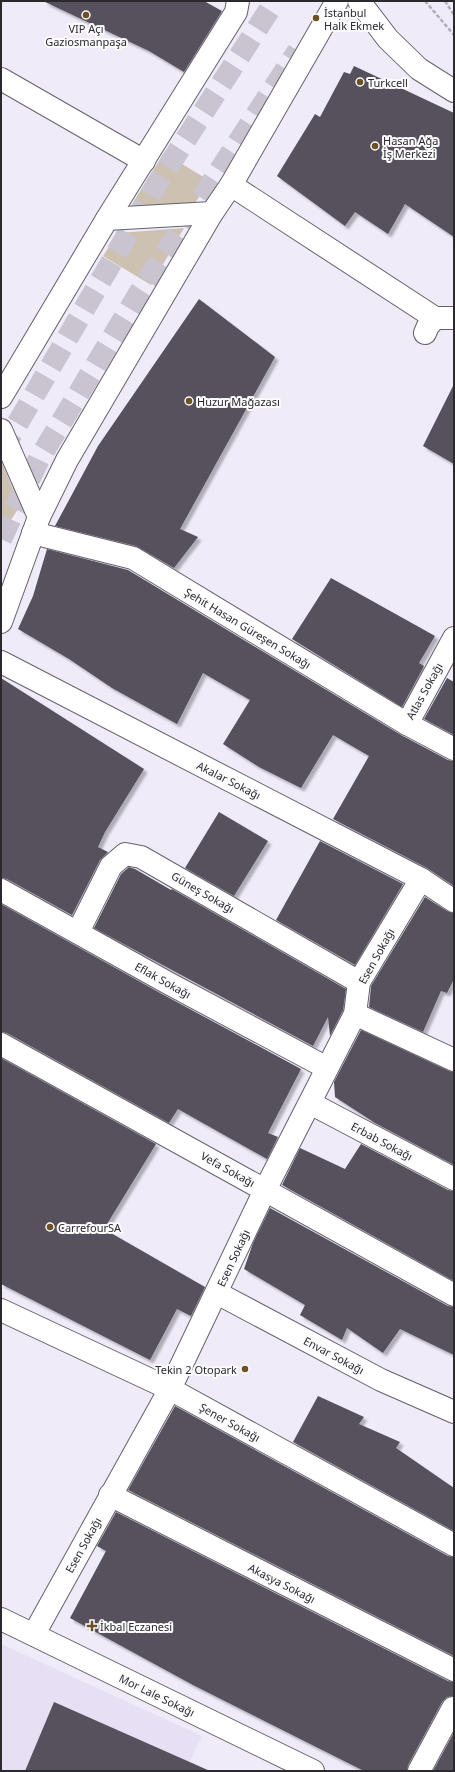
<svg xmlns="http://www.w3.org/2000/svg" width="455" height="1772" viewBox="0 0 455 1772" font-family="'Noto Sans',sans-serif">
  <style>
    .built { fill: #e7dff3 }
    .green { fill: #cdc2b1 }
    .building { fill: #56515c; filter: url(#shadow) }
    .lines { fill: none; stroke-linecap: round; stroke-linejoin: round }
    .primary-tunnel { stroke: #c9c4d0; stroke-width: 22; stroke-dasharray: 22 11; stroke-linecap: butt }
    .pedestrian-casing { stroke: #65616c; stroke-width: 24 }
    .minor-casing { stroke: #65616c; stroke-width: 24 }
    .tertiary-casing { stroke: #65616c; stroke-width: 24 }
    .secondary-casing { stroke: #65616c; stroke-width: 24 }
    .path { stroke: #b2aeb8; stroke-width: 2.5; stroke-dasharray: 4 2; stroke-linecap: butt }
    .pedestrian { stroke: #fff; stroke-width: 22 }
    .minor { stroke: #fff; stroke-width: 22 }
    .tertiary { stroke: #fff; stroke-width: 22 }
    .secondary { stroke: #fff; stroke-width: 22 }
    .poi-dot { fill: #6c5123; stroke: #fcfbfd; stroke-width: 1.5 }
    .labels { text-anchor: middle; dominant-baseline: central; stroke-width: 4; stroke-linejoin: round; paint-order: stroke }
    .poi-label { font-size: 11px; fill: #2b292e; stroke: #fcfbfd; text-anchor: start }
    .street-label { font-size: 11px; fill: #2b292e; stroke: #fcfbfd }
  </style>
  <defs>
    <filter id="shadow"><feDropShadow dx="3.5" dy="3.5" stdDeviation="1" flood-color="#0004"/></filter>
  </defs>
  <rect width="100%" height="100%" fill="#f0ebf8"/>
  <!-- built -->
  <path class="built" d="M 1,1644 L 202,1736 L 185,1771 L 1,1771 Z"/>
  <!-- green -->
  <g class="green">
    <path d="M 164,153 L 210,181 L 195,203 L 129,209 Z"/>
    <path d="M 184,228 L 151,285 L 103,256 L 118,233 Z"/>
    <path d="M 1,460 L 20,506 L 5,529 L 1,526 Z"/>
  </g>
  <!-- building -->
  <g class="building">
    <path d="M 43,1 L 204,1 L 222,11 L 184,72 L 149,51 Z"/>
    <path d="M 354,66 L 454,113 L 454,237 L 405,204 L 388,234 L 355,212 L 345,226 L 277,176 L 315,114 L 320,117 L 344,72 L 350,74 Z"/>
    <path d="M 199,299 L 275,357 L 180,529 L 198,537 L 174,568 L 136,546 L 55,526 L 98,446 Z"/>
    <path d="M 454,384 L 454,464 L 423,446 Z"/>
    <path d="M 47,549 L 128,570 L 401,735 L 448,760 L 454,761 L 454,886 L 427,868 L 333,819 L 369,756 L 333,735 L 301,788 L 259,767 L 223,744 L 250,700 L 203,673 L 177,724 L 112,688 L 69,659 L 18,629 L 33,596 Z"/>
    <path d="M 331,578 L 435,636 L 419,663 L 424,666 L 402,707 L 292,639 Z"/>
    <path d="M 1,678 L 144,769 L 105,832 L 98,847 L 108,852 L 100,860 L 72,915 L 7,879 L 1,878 Z"/>
    <path d="M 447,678 L 454,682 L 454,735 L 424,719 Z"/>
    <path d="M 219,812 L 268,841 L 234,896 L 185,868 Z"/>
    <path d="M 320,841 L 403,884 L 355,965 L 276,920 Z"/>
    <path d="M 129,867 L 135,869 L 171,890 L 172,889 L 346,989 L 343,1010 L 330,1036 L 328,1017 L 313,1046 L 94,928 L 121,874 Z"/>
    <path d="M 425,897 L 447,911 L 454,913 L 454,979 L 447,993 L 441,991 L 423,1032 L 369,1007 L 371,986 Z"/>
    <path d="M 1,904 L 162,994 L 301,1069 L 268,1133 L 278,1137 L 267,1159 L 178,1109 L 169,1123 L 7,1033 L 1,1032 Z"/>
    <path d="M 361,1030 L 449,1071 L 454,1072 L 454,1165 L 375,1123 L 335,1097 L 334,1082 Z"/>
    <path d="M 1,1058 L 156,1144 L 104,1229 L 205,1287 L 191,1316 L 177,1309 L 150,1360 L 1,1284 Z"/>
    <path d="M 361,1144 L 448,1190 L 454,1191 L 454,1281 L 282,1185 L 300,1148 L 345,1169 Z"/>
    <path d="M 270,1208 L 448,1306 L 454,1307 L 454,1355 L 400,1329 L 383,1353 L 347,1328 L 342,1340 L 300,1315 L 305,1305 L 244,1269 L 253,1243 Z"/>
    <path d="M 318,1396 L 364,1417 L 359,1424 L 400,1442 L 396,1448 L 454,1488 L 454,1531 L 293,1442 Z"/>
    <path d="M 175,1406 L 448,1556 L 454,1557 L 454,1656 L 128,1490 Z"/>
    <path d="M 116,1512 L 448,1681 L 454,1682 L 454,1696 L 447,1697 L 442,1702 L 408,1765 L 407,1771 L 364,1771 L 193,1685 L 70,1618 L 106,1551 L 97,1546 Z"/>
    <path d="M 54,1702 L 210,1771 L 25,1771 Z"/>
    <path d="M 454,1732 L 454,1771 L 433,1771 Z"/>
  </g>
  <g class="lines">
    <!-- primary-tunnel -->
    <g class="primary-tunnel">
      <path d="M 1,452 L 157,184 L 275,1"/>
      <path d="M 1,539 L 39,459 L 140,292 L 298,51"/>
    </g>
    <defs>
      <g id="pedestrian">
        <path d="M 1,79 L 144,161"/>
        <path d="M 231,185 L 435,318"/>
        <path d="M 107,219 L 212,213"/>
        <path d="M 1,397 L 107,219 L 236,12 L 238,1"/>
        <path d="M 1,430 L 39,517"/>
        <path d="M 1,622 L 39,517 L 67,460 L 212,213 L 231,185 L 337,1"/>
      </g>
      <g id="minor">
        <path d="M 425,333 L 428,326 L 435,318 L 454,318"/>
        <path d="M 33,533 L 133,558 L 407,724 L 454,749"/>
        <path d="M 407,724 L 454,638"/>
        <path d="M 1,890 L 168,983 L 327,1068"/>
        <path d="M 78,932 L 111,866 L 125,854 L 141,857 L 359,982"/>
        <path d="M 355,1014 L 454,1060"/>
        <path d="M 1,1044 L 454,1295"/>
        <path d="M 310,1103 L 454,1179"/>
        <path d="M 217,1293 L 381,1380 L 454,1412"/>
        <path d="M 1,1310 L 170,1389 L 454,1545"/>
        <path d="M 110,1495 L 454,1670"/>
        <path d="M 1,1619 L 313,1771"/>
        <path d="M 34,1634 L 170,1389 L 265,1190 L 355,1014 L 359,982 L 421,879"/>
        <path d="M 419,1771 L 453,1708"/>
      </g>
      <path id="tertiary" d="M 1,662 L 421,879 L 454,901"/>
      <path id="secondary" d="M 359,1 L 388,39 L 419,69 L 454,91"/>
    </defs>
    <!-- pedestrian casing -->
    <use href="#pedestrian" class="pedestrian-casing"/>
    <!-- minor casing -->
    <use href="#minor" class="minor-casing"/>
    <!-- tertiary casing -->
    <use href="#tertiary" class="tertiary-casing"/>
    <!-- secondary casing -->
    <use href="#secondary" class="secondary-casing"/>
    <!-- path -->
    <g class="path">
      <path d="M 425,1 L 454,35"/>
      <path d="M 445,1 L 454,15"/>
    </g>
    <!-- pedestrian -->
    <use href="#pedestrian" class="pedestrian"/>
    <!-- minor -->
    <use href="#minor" class="minor"/>
    <!-- tertiary -->
    <use href="#tertiary" class="tertiary"/>
    <!-- secondary -->
    <use href="#secondary" class="secondary"/>
  </g>
  <!-- markers -->
  <g class="poi-dot">
    <circle cx="86" cy="15" r="4"/>
    <circle cx="316" cy="18" r="4"/>
    <circle cx="360" cy="82" r="4"/>
    <circle cx="375" cy="146" r="4"/>
    <circle cx="189" cy="401" r="4"/>
    <circle cx="50" cy="1227" r="4"/>
    <circle cx="245" cy="1369" r="4"/>
    <path d="M90 1620h4v4h4v4h-4v4h-4v-4h-4v-4h4z"/>
  </g>
  <g class="labels">
    <!-- poi labels -->
    <g class="poi-label">
      <text x="324" y="12">İstanbul<tspan x="324" dy="13">Halk Ekmek</tspan></text>
      <text x="86" y="28" text-anchor="middle">VIP Açı<tspan x="86" dy="13">Gaziosmanpaşa</tspan></text>
      <text x="368" y="82">Turkcell</text>
      <text x="383" y="140">Hasan Ağa<tspan x="383" dy="13">İş Merkezi</tspan></text>
      <text x="197" y="401">Huzur Mağazası</text>
      <text x="58" y="1227">CarrefourSA</text>
      <text x="237" y="1369" text-anchor="end">Tekin 2 Otopark</text>
      <text x="100" y="1626">İkbal Eczanesi</text>
    </g>
    <!-- street labels -->
    <g class="street-label">
      <text transform="translate(248 628) rotate(31)">Şehit Hasan Güreşen Sokağı</text>
      <text transform="translate(424 691) rotate(-61)">Atlas Sokağı</text>
      <text transform="translate(229 780) rotate(27)">Akalar Sokağı</text>
      <text transform="translate(203 892) rotate(30)">Güneş Sokağı</text>
      <text transform="translate(376 956) rotate(-61)">Esen Sokağı</text>
      <text transform="translate(163 980) rotate(29)">Eflak Sokağı</text>
      <text transform="translate(382 1141) rotate(28)">Erbab Sokağı</text>
      <text transform="translate(228 1169) rotate(29)">Vefa Sokağı</text>
      <text transform="translate(233 1258) rotate(-65)">Esen Sokağı</text>
      <text transform="translate(334 1355) rotate(28)">Envar Sokağı</text>
      <text transform="translate(230 1422) rotate(29)">Şener Sokağı</text>
      <text transform="translate(83 1545) rotate(-61)">Esen Sokağı</text>
      <text transform="translate(282 1583) rotate(27)">Akasya Sokağı</text>
      <text transform="translate(157 1695) rotate(26)">Mor Lale Sokağı</text>
    </g>
  </g>
  <!-- border -->
  <rect width="455" height="1772" fill="none" stroke="#2b292e" stroke-width="4"/>
</svg>
